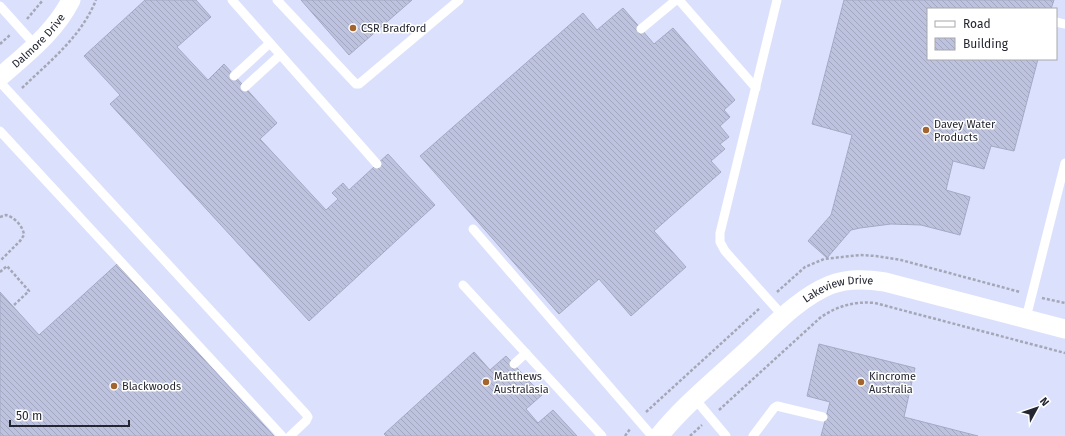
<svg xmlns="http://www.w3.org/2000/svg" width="1065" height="436" viewBox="0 0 1065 436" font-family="'Fira Sans',sans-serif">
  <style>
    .built { fill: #dbe1fd; fill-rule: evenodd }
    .building { fill: url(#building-back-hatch); stroke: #a4a9c4 }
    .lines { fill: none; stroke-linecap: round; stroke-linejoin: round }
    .path { stroke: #a5a7b6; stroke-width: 2.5; stroke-dasharray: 3 2; stroke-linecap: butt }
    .lane { stroke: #fff; stroke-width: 9 }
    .street { stroke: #fff; stroke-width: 19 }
    .poi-dot { fill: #a4642e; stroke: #fff; stroke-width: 1.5 }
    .labels { text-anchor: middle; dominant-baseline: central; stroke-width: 3; stroke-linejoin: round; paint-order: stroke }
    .poi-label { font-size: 11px; fill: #242631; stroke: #fff; text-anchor: start }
    .street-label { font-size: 11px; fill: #242631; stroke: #fff }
  </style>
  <defs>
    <pattern id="building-back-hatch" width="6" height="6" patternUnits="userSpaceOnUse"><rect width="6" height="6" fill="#bdc3de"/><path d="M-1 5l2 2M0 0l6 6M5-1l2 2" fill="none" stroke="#a2a7bf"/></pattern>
  </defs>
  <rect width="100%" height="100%" fill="#e7eafb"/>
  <!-- built -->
  <path class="built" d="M 0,0 L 1065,0 L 1065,436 L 0,436 ZM 928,9 L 1056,9 L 1056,59 L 928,59 Z"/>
  <!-- building -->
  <g class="building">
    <path d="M 145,0 L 196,0 L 211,17 L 177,47 L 208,80 L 224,64 L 277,123 L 260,139 L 326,210 L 338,199 L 332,193 L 343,183 L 349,190 L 388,154 L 435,205 L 309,321 L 110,104 L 120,95 L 84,56 Z"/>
    <path d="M 301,0 L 412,0 L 349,55 Z"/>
    <path d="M 844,0 L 1054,0 L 1051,9 L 928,9 L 928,59 L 1038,59 L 1014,151 L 991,146 L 984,169 L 953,161 L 946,190 L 970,197 L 960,235 L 921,225 L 891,224 L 860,228 L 851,230 L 827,258 L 808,241 L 831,215 L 852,135 L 812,124 Z"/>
    <path d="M 623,8 L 654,44 L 673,28 L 735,100 L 724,110 L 730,117 L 720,126 L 729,137 L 720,144 L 725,149 L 711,161 L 721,172 L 654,231 L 686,267 L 631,316 L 599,279 L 559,314 L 420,156 L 583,13 L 597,30 Z"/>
    <path d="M 117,264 L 274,436 L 0,436 L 0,292 L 39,335 Z"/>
    <path d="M 819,344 L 915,368 L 904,417 L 978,436 L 821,436 L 830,402 L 807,396 Z"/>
    <path d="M 474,352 L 490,370 L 506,356 L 542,395 L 526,409 L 538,423 L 553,410 L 577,436 L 386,436 L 384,434 Z"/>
  </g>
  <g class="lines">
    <!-- path -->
    <g class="path">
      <path d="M 27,19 L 43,0"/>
      <path d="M 0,44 L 10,35"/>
      <path d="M 22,88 C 50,61 81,37 96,0"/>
      <path d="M 0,217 L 6,215 C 14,217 23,226 24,235 L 20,241 L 0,261"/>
      <path d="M 0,272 L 7,266 L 29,291 L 13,306"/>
      <path d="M 777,292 L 805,267 L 824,259 L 860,255 L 876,256 L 901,260 L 1020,292"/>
      <path d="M 1042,298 L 1065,303"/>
      <path d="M 719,410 L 821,317 C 838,306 854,301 875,303 L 1065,353"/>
      <path d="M 646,412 L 760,308"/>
      <path d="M 625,436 L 630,429"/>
      <path d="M 690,436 L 702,425"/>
    </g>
    <!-- lane -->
    <g class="lane">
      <path d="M 232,0 L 377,164"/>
      <path d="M 277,0 L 353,81 L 356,84 L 359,84 L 459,0"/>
      <path d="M 679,0 L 756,88"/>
      <path d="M 777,0 L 720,233 L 720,242 L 725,251 L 784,317"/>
      <path d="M 0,6 L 35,45"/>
      <path d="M 1056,22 L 1065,24"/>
      <path d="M 641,29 L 676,0"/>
      <path d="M 234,76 L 270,43"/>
      <path d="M 0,82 L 306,414 L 308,417 L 306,421 L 290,436"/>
      <path d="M 245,87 L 280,55"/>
      <path d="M 0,131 L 282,436"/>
      <path d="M 473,229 L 652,436"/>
      <path d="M 463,285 L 602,436"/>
      <path d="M 1026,318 L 1065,163"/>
      <path d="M 514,364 L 526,353"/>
      <path d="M 695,399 L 726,436"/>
      <path d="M 753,436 L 774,408 L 777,406 L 823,417"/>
    </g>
    <!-- street -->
    <g class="street">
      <path id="s1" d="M 0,77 C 26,54 55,32 71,0"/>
      <path id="s2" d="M 659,436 C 683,406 714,381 742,355 C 769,331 796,299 830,285 C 848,278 866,279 885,282 L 1065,329"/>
    </g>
  </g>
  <!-- markers -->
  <g class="poi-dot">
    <circle cx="353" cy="28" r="4"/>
    <circle cx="926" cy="130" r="4"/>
    <circle cx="486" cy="382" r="4"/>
    <circle cx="861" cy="382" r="4"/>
    <circle cx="114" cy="386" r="4"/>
  </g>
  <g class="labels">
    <!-- poi labels -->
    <g class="poi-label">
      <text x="361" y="28">CSR Bradford</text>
      <text x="934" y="124">Davey Water<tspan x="934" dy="13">Products</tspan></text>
      <text x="494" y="376">Matthews<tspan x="494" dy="13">Australasia</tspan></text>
      <text x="869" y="376">Kincrome<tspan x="869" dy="13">Australia</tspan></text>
      <text x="122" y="386">Blackwoods</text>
    </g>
    <!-- street labels -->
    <g class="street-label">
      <text stroke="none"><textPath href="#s1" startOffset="53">Dalmore Drive</textPath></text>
      <text stroke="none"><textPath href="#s2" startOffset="236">Lakeview Drive</textPath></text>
    </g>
  </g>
  <!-- legend -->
  <rect x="927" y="8" width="130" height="52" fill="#ffffff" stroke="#a7a8ad"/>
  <rect x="935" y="21" width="20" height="6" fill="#ffffff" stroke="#a7a8ad"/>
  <text x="963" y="28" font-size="12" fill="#242631">Road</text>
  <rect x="935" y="38" width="20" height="12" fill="url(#building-back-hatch)" stroke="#a7a8ad"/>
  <text x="963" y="48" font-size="12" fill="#242631">Building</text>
  <!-- north arrow -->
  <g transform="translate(1037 408) rotate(50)" stroke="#ffffff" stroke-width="3" paint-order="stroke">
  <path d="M0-3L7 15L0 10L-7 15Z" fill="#242631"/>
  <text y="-6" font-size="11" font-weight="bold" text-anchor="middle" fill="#242631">N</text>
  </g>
  <!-- scale -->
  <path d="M10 420v6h119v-6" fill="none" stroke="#242631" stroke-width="2"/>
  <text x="16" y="420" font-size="12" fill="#242631" stroke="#ffffff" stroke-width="3" paint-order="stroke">50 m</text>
</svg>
